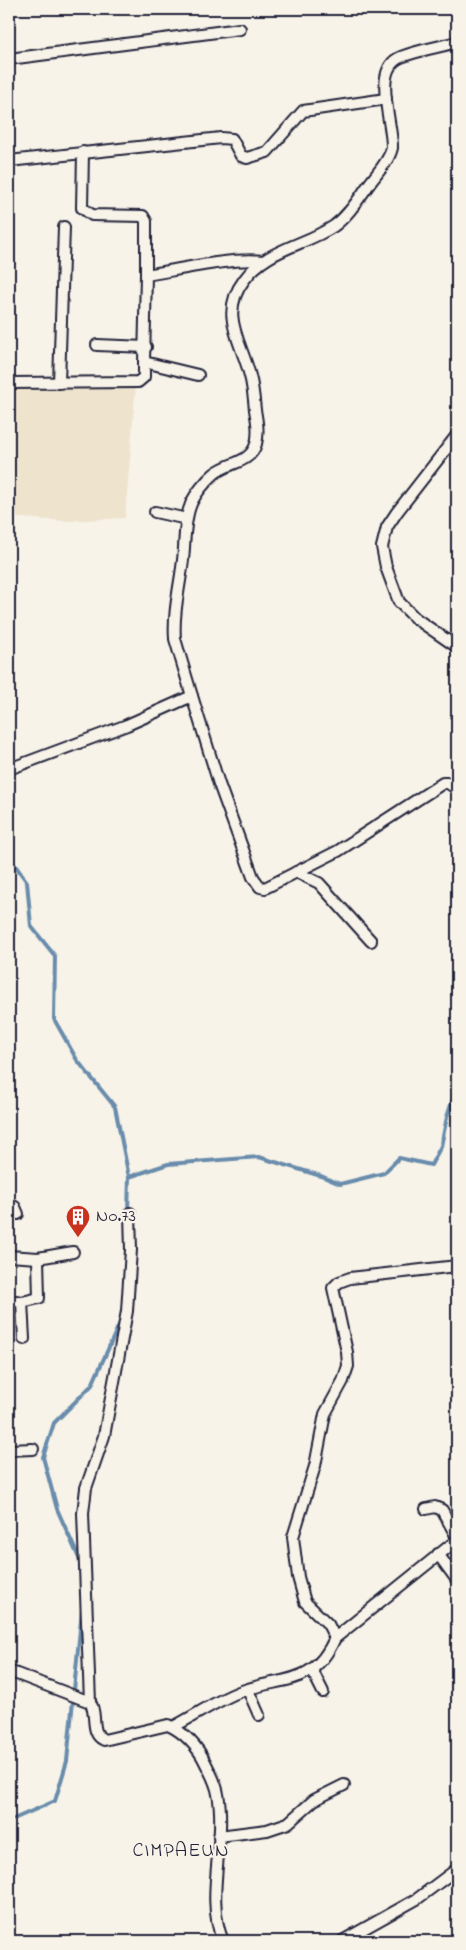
<svg xmlns="http://www.w3.org/2000/svg" width="466" height="1950" viewBox="0 0 466 1950" font-family="'Indie Flower',sans-serif">
  <style>
    .built { fill: #eee3cd }
    .lines { fill: none; stroke-linecap: round; stroke-linejoin: round }
    .stream { stroke: #698cac; stroke-width: 4 }
    .street-casing { stroke: #22223b; stroke-width: 14 }
    .street { stroke: #f7f3e8; stroke-width: 10 }
    .labels { text-anchor: middle; dominant-baseline: central; stroke-width: 4.5; stroke-linejoin: round; paint-order: stroke }
    .poi-label { font-size: 18px; fill: #22223b; stroke: #f7f3e8; text-anchor: start }
    .quarter-label { font-size: 20px; letter-spacing: 1px; fill: #22223b; stroke: #f7f3e8 }
  </style>
  <rect width="100%" height="100%" fill="#f7f3e8"/>
  <filter id="ink" filterUnits="userSpaceOnUse"><feTurbulence type="fractalNoise" baseFrequency=".02" numOctaves="2"/><feDisplacementMap in="SourceGraphic" scale="10" xChannelSelector="R" yChannelSelector="G"/><feConvolveMatrix kernelMatrix="1 2 1 2 8 2 1 2 1" color-interpolation-filters="sRGB"/></filter>
  <g filter="url(#ink)">
    <!-- built -->
    <path class="built" d="M 136,383 L 125,518 L 66,521 L 9,517 L 9,384 Z"/>
    <g class="lines">
      <!-- stream -->
      <g class="stream">
        <path d="M 9,857 L 27,882 L 31,926 L 55,956 L 54,1019 L 77,1060 L 115,1107 L 129,1177 L 128,1212"/>
        <path d="M 129,1177 L 168,1164 L 259,1157 L 321,1176 L 340,1184 L 384,1173 L 399,1158 L 431,1165 L 441,1146 L 447,1117 L 457,1086"/>
        <path d="M 82,1565 L 57,1509 L 43,1457 L 54,1423 L 92,1385 L 122,1318"/>
        <path d="M 9,1821 L 55,1801 L 67,1761 L 82,1609"/>
      </g>
      <defs>
        <g id="street">
          <path d="M 9,59 L 240,29"/>
          <path d="M 83,152 L 82,208 L 92,215 L 143,216 L 146,221 L 146,275"/>
          <path d="M 9,161 L 221,138 L 232,139 L 241,156 L 247,158 L 267,152 L 303,111 L 386,99"/>
          <path d="M 97,345 L 146,347"/>
          <path d="M 198,375 L 144,362 L 146,275 C 178,270 232,257 263,261"/>
          <path d="M 9,383 L 138,382 L 144,377 L 144,362"/>
          <path d="M 59,383 L 64,227"/>
          <path d="M 457,435 L 397,512 L 387,527 L 382,547 L 386,567 L 399,602 L 415,618 L 457,647"/>
          <path d="M 155,512 L 187,519"/>
          <path d="M 192,696 L 175,639 C 173,612 180,586 183,560 C 185,542 184,520 191,504 C 195,494 206,481 214,474 C 228,462 250,464 256,444 C 259,432 257,421 255,410 C 254,399 253,387 250,376 C 242,342 218,315 244,280 C 266,249 304,246 334,226 C 349,215 359,198 370,183 C 378,172 389,161 392,148 C 393,123 371,69 401,57 C 418,50 439,47 457,42"/>
          <path d="M 9,769 L 127,725 L 192,696 L 219,784 L 253,877 L 260,887 L 265,888 L 338,851 L 443,783 L 448,783 L 457,789"/>
          <path d="M 296,872 L 319,883 L 371,941"/>
          <path d="M 9,1204 L 15,1207 L 18,1214"/>
          <path d="M 9,1256 L 38,1258 L 73,1252"/>
          <path d="M 9,1300 L 22,1302 L 24,1339"/>
          <path d="M 22,1302 L 39,1298 L 38,1258"/>
          <path d="M 9,1450 L 33,1449"/>
          <path d="M 426,1509 L 435,1507 L 442,1510 L 457,1537"/>
          <path d="M 438,1554 L 457,1580"/>
          <path d="M 335,1638 L 328,1624 L 305,1602 L 298,1577 L 293,1537 L 315,1466 L 325,1414 L 343,1381 L 348,1366 L 347,1352 L 333,1288 L 339,1282 L 350,1278 L 457,1266"/>
          <path d="M 312,1670 L 323,1692"/>
          <path d="M 9,1671 L 90,1702 C 98,1713 89,1733 104,1740 L 168,1725 C 184,1732 198,1747 205,1762 C 210,1772 216,1782 218,1794 C 227,1841 204,1897 223,1941"/>
          <path d="M 248,1690 L 259,1715"/>
          <path d="M 90,1702 L 83,1513 L 86,1488 L 104,1436 L 127,1311 L 131,1250 L 130,1213"/>
          <path d="M 173,1727 C 194,1716 216,1701 239,1692 C 281,1676 313,1688 335,1638 L 457,1540"/>
          <path d="M 219,1836 L 267,1830 L 288,1823 L 314,1800 L 344,1785"/>
          <path d="M 342,1941 L 417,1899 L 457,1869"/>
        </g>
      </defs>
      <!-- street casing -->
      <use href="#street" class="street-casing"/>
      <!-- street -->
      <use href="#street" class="street"/>
    </g>
  </g>
  <!-- icons -->
  <defs>
    <symbol id="building-pin" viewBox="-11 -11 22 30"><path d="M0 17L-7.5 6A9.5 9.5 0 1 1 7.5 6Z" fill="#c8321e" stroke="#f7f3e8"/><path d="M-4-6H4V6H1V3H-1V6H-4ZM-2.5-4.3h1.7v1.8h-1.7ZM.8-4.3h1.7v1.8H.8ZM-2.5-1h1.7V.8h-1.7ZM.8-1h1.7V.8H.8Z" fill="#fff"/></symbol>
  </defs>
  <g fill-rule="evenodd">
    <use href="#building-pin" x="64" y="1203" width="28" height="38"/>
  </g>
  <g class="labels">
    <!-- poi labels -->
    <g class="poi-label">
      <text x="96" y="1217">No.73</text>
    </g>
    <!-- quarter labels -->
    <g class="quarter-label">
      <text x="181" y="1851">CIMPAEUN</text>
    </g>
  </g>
  <!-- margin -->
  <rect width="466" height="1950" fill="none" stroke="#f7f3e8" stroke-width="30"/>
  <rect x="15" y="15" width="436" height="1920" fill="none" stroke="#22223b" stroke-width="2" filter="url(#ink)"/>
</svg>
